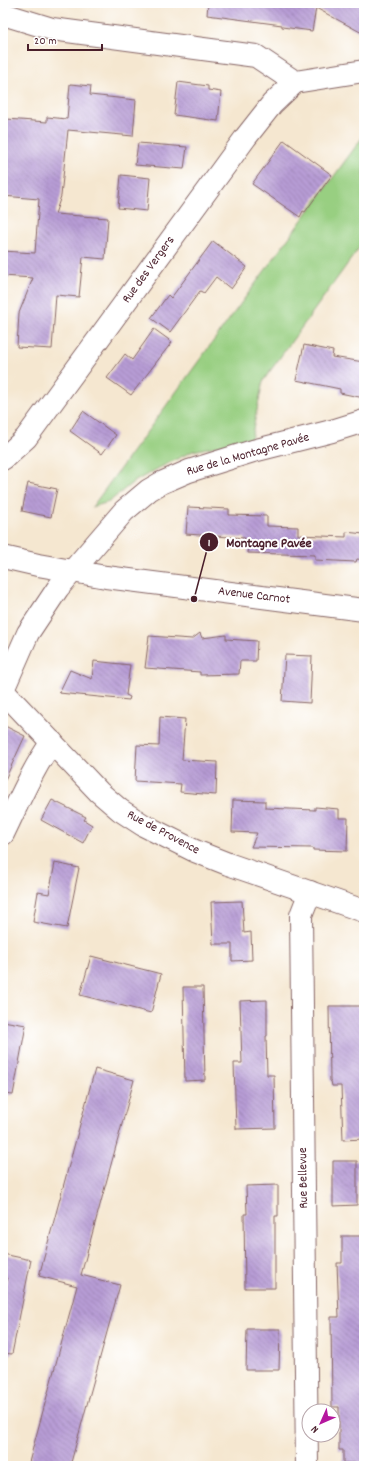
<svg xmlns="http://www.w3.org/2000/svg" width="367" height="1469" viewBox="0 0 367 1469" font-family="Dekko,sans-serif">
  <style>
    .green { fill: #98cf81; stroke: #717756 }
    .building { fill: url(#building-back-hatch) }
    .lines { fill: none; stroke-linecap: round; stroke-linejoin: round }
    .minor-casing { stroke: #866565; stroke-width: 24 }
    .minor { stroke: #fff; stroke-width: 22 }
    .labels { text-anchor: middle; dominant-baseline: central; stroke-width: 4; stroke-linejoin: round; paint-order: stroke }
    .street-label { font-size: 13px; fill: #4a1f2b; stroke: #fff }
    .leader { fill: none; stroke: #4a1f2b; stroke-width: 1.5 }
    .callout-dot { fill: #4a1f2b; stroke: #fff; stroke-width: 1.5 }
    .mark-label { font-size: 12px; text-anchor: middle; font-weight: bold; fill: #fff }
    .callout-label { font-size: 14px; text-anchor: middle; font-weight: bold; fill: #4a1f2b; stroke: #fff; stroke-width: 4; stroke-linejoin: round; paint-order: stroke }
  </style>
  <defs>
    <pattern id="building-back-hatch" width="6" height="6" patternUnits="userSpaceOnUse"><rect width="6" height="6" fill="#b79cd5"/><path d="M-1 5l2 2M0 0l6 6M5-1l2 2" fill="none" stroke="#977fad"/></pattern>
  </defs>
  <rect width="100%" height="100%" fill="#fff"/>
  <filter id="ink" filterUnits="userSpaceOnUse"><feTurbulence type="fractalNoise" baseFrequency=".025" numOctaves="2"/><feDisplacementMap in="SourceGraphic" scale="8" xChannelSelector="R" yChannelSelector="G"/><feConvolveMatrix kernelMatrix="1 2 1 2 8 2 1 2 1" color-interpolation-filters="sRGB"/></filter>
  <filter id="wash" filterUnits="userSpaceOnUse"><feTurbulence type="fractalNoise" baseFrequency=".012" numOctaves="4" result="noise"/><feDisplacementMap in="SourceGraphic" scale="16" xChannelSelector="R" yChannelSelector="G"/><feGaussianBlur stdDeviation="0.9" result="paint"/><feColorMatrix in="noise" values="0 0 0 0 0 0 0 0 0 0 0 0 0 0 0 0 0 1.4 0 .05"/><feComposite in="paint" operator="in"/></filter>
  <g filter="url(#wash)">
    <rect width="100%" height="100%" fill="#f5e7d0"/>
    <!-- green -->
    <path class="green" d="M 364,135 L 364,241 L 263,381 L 251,439 L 193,451 L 159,468 L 132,483 L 109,502 L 92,507 Z"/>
    <g id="blocks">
      <!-- building -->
      <g class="building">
        <path d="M 208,3 L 364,3 L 364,34 L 316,8 L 312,31 L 282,27 L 282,25 L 207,15 Z"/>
        <path d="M 178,82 L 208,86 L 208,90 L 221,92 L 218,121 L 174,115 Z"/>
        <path d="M 70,84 L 91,86 L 90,95 L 136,100 L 133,136 L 68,130 L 61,196 L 55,214 L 108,218 L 105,259 L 83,257 L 79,297 L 56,295 L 52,349 L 17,347 L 19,313 L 33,278 L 3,276 L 3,251 L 35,253 L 39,199 L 3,196 L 3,156 L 6,119 L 47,122 L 47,117 L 67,119 Z"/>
        <path d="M 284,140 L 332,175 L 305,212 L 303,211 L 300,217 L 252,184 Z"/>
        <path d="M 138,143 L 187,147 L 184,169 L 135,165 Z"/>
        <path d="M 121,175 L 150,178 L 147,211 L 118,208 Z"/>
        <path d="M 213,241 L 247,267 L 231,289 L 216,277 L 204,293 L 200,291 L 170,332 L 151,318 L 168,295 L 171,298 Z"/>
        <path d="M 154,329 L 172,342 L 131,395 L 107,378 L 125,354 L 132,360 Z"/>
        <path d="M 304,345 L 333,351 L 332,357 L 364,362 L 364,398 L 340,393 L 340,389 L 296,380 Z"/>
        <path d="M 83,411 L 116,435 L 102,454 L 70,431 Z"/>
        <path d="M 28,483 L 57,489 L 51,517 L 22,511 Z"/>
        <path d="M 188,507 L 229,509 L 229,515 L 267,516 L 267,526 L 298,527 L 298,535 L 346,537 L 346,532 L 364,534 L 364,560 L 357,559 L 356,562 L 315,560 L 315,555 L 248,553 L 249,545 L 245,545 L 245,538 L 186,534 Z"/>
        <path d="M 200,633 L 202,638 L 226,635 L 226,639 L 257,641 L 256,661 L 240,661 L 239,674 L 200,675 L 200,672 L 145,668 L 149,636 L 192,639 Z"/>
        <path d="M 285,655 L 312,656 L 310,703 L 282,701 Z"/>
        <path d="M 94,661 L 130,665 L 126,695 L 130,697 L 129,700 L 59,693 L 70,670 L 92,679 Z"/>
        <path d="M 160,717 L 185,719 L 182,760 L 217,762 L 216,795 L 180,792 L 181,784 L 135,781 L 137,745 L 159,746 Z"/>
        <path d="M 3,725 L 25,736 L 3,784 Z"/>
        <path d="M 52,800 L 86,817 L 84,820 L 92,825 L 83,843 L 41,820 Z"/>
        <path d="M 233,800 L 265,801 L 265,808 L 315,810 L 315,807 L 339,809 L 339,818 L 348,818 L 347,851 L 313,850 L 313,848 L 251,847 L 257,833 L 232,832 Z"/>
        <path d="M 55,863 L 79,868 L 67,928 L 33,922 L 38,892 L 49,894 Z"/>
        <path d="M 242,901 L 244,933 L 251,932 L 252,960 L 232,961 L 232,944 L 213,944 L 211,902 Z"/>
        <path d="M 91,956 L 161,974 L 151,1013 L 80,995 Z"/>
        <path d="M 183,987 L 203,987 L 205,1080 L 185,1081 Z"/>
        <path d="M 267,1000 L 267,1036 L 266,1036 L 267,1075 L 274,1075 L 275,1128 L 236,1129 L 234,1063 L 242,1063 L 240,1001 Z"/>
        <path d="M 329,1006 L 364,1006 L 364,1057 L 361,1057 L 362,1097 L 364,1097 L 364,1139 L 343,1140 L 341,1086 L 332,1086 L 331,1081 L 330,1081 Z"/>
        <path d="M 3,1021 L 26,1025 L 13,1095 L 3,1094 Z"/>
        <path d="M 95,1069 L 134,1080 L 81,1275 L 120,1285 L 70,1466 L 28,1466 L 77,1286 L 39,1276 Z"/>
        <path d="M 333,1161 L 357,1161 L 357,1205 L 333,1206 Z"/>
        <path d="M 278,1185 L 278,1216 L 275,1216 L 275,1288 L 245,1288 L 244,1214 L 247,1214 L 246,1186 Z"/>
        <path d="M 342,1236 L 364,1236 L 364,1463 L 343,1463 L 343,1450 L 339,1450 L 339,1407 L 332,1407 L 331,1317 L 339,1317 L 337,1263 L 342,1263 Z"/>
        <path d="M 3,1254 L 31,1260 L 12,1354 L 3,1353 L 3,1299 L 7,1278 L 3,1277 Z"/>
        <path d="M 247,1329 L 280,1329 L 279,1370 L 246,1370 Z"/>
      </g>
    </g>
  </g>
  <g filter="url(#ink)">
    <use href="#blocks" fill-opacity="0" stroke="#866565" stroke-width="1"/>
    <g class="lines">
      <defs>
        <g id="minor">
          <path d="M 3,14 L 52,29 L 256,56 L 295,82 L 364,71"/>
          <path d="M 3,459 L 26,438 L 246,137 L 272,104 L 295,82"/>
          <path d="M 3,557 L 38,565 L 106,577 L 364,610"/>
          <path d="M 3,690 L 28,633 L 58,588 L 124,511 L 149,490 L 161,483 L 189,471 L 253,451 L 332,431 L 364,421"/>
          <path d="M 3,691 L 99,792 L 120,810 L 143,825 L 195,851 L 228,864 L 364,911"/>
          <path d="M 3,834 C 18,803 32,770 52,742"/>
          <path d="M 307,1466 L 301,915 L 310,892"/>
        </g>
      </defs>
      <!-- minor casing -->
      <use href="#minor" class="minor-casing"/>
      <!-- minor -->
      <use href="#minor" class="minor"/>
    </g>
  </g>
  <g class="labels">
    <!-- street labels -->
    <g class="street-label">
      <text transform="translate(149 270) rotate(-54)">Rue des Vergers</text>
      <text transform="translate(248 455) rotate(-16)">Rue de la Montagne Pavée</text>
      <text transform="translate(254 596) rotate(7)">Avenue Carnot</text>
      <text transform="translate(163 833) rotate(28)">Rue de Provence</text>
      <text transform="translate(304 1178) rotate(-91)">Rue Bellevue</text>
    </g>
  </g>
  <!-- callouts -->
  <path class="leader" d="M194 599L209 542"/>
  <g class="callout-dot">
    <circle cx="194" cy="599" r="4"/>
    <circle cx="209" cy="542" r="10"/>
  </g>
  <g class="mark-label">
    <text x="209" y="546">1</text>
  </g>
  <g class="callout-label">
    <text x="269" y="547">Montagne Pavée</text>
  </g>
  <!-- margin -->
  <rect width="367" height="1469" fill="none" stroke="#fff" stroke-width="16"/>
  <!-- north arrow -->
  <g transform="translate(321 1423) rotate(225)"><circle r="19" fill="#ffffff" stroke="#b7a5aa"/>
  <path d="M0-3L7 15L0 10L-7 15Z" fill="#b5179e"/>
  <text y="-6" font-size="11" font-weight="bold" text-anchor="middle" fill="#4a1f2b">N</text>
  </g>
  <!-- scale -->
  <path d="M28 44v6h74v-6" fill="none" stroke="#4a1f2b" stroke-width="2"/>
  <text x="34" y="44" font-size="12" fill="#4a1f2b" stroke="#ffffff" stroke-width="3" paint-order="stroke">20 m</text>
</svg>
